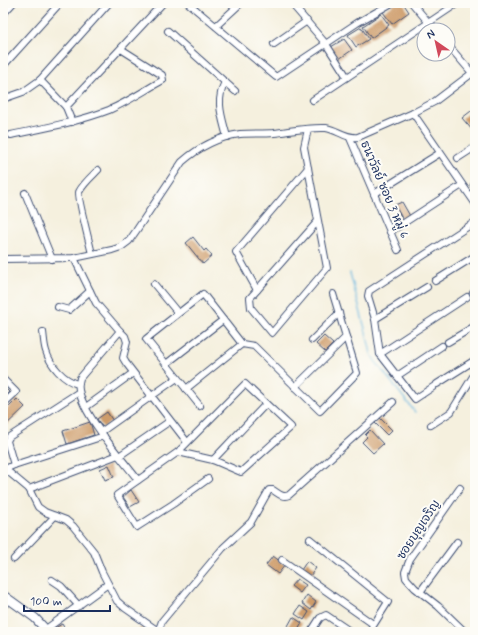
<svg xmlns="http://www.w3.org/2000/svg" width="478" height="635" viewBox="0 0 478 635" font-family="Mynerve,'Playpen Sans Thai',sans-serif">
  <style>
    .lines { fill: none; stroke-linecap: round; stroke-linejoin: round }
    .stream { stroke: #60b3dc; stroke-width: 1.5 }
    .building { fill: #ce9c6a }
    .minor-casing { stroke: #3c4c71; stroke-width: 8 }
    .tertiary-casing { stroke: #3c4c71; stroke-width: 10 }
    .minor { stroke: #fff; stroke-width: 6 }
    .tertiary { stroke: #fff; stroke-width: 8 }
    .labels { text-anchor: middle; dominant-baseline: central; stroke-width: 4; stroke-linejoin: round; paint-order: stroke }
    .street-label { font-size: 12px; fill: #1b2f5e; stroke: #fdfcf7 }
  </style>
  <rect width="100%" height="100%" fill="#fdfcf7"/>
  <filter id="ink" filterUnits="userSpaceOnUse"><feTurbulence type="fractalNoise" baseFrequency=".025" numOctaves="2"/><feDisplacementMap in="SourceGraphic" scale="8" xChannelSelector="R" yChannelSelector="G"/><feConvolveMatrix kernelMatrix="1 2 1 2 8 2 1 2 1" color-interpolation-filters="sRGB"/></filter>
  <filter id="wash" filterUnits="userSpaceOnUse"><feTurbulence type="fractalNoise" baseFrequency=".012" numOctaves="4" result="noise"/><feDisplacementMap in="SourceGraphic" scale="16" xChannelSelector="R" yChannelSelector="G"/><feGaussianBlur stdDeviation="0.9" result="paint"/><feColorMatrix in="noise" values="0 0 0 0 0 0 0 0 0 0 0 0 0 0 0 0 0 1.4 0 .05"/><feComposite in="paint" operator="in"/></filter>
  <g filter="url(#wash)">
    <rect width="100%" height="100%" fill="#f5f0de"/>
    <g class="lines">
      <!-- stream -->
      <path class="stream" d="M 350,273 L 367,336 L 371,354 L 375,361 L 415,412"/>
    </g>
    <g id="blocks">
      <!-- building -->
      <g class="building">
        <path d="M 396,3 L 403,3 L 409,12 L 392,24 L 383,12 Z"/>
        <path d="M 381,14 L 389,25 L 371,38 L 363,26 Z"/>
        <path d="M 361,27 L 369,39 L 356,47 L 348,35 Z"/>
        <path d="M 344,39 L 352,50 L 339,59 L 331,47 Z"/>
        <path d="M 475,108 L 475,129 L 473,131 L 462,118 Z"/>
        <path d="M 402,202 L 410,216 L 403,220 L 395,205 Z"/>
        <path d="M 193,237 L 204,251 L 206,249 L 212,256 L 203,264 L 186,243 Z"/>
        <path d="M 324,336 L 333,344 L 325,352 L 316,344 Z"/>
        <path d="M 3,386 L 9,392 L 3,398 Z"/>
        <path d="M 17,399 L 25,407 L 3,428 L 3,413 Z"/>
        <path d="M 107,412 L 113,421 L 103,428 L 97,419 Z"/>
        <path d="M 380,418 L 392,430 L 387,435 L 375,423 Z"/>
        <path d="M 90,422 L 94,435 L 67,444 L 63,431 Z"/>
        <path d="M 370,430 L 383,444 L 373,453 L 362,442 L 367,437 L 365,435 Z"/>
        <path d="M 109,465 L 114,477 L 105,480 L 100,469 Z"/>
        <path d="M 131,490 L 139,502 L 130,507 L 123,497 Z"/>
        <path d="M 273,556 L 285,565 L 278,574 L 266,565 Z"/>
        <path d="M 307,561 L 316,568 L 310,576 L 301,570 Z"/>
        <path d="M 297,579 L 306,585 L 300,593 L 291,586 Z"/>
        <path d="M 307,595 L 316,602 L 311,610 L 302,603 Z"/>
        <path d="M 300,606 L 309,612 L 304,620 L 295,614 Z"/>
        <path d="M 293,617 L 302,623 L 297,632 L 288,626 Z"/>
        <path d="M 62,624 L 67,632 L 53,632 L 52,630 Z"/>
        <path d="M 142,627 L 146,632 L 136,632 Z"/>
        <path d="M 286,628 L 293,632 L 283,632 Z"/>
      </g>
    </g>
  </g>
  <g filter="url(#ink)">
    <use href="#blocks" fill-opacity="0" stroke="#3c4c71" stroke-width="1"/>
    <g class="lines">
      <defs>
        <g id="minor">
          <path d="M 188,3 L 276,77 L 357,23 L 392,3"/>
          <path d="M 291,3 L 326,44 L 347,77"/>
          <path d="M 412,3 L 435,30"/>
          <path d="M 3,14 L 13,3"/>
          <path d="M 216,26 L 241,3"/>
          <path d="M 168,31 L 235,91"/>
          <path d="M 274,44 L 307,21"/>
          <path d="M 448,45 L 472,73"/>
          <path d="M 3,66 L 60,3"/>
          <path d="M 40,80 L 66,107 L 72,122"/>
          <path d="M 225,82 C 215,101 222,117 227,137"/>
          <path d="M 3,99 L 23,92 L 40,80 L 109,3"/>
          <path d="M 313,100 L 458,3"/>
          <path d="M 66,107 L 163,3"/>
          <path d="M 413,113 L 475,203"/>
          <path d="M 308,129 L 304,147 L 327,268 L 272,333 L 251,308 L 250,298 L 318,221"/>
          <path d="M 11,135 C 44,128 78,122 109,110 C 128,102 145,90 163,80 L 162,75 L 121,49"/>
          <path d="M 350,138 L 398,250"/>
          <path d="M 458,158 L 475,147"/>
          <path d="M 474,185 L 475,184"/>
          <path d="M 25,193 L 52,259"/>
          <path d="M 374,194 L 440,153"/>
          <path d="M 390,232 L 462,185"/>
          <path d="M 92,254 C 90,245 77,196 79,192 C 83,184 92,176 98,170"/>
          <path d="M 74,258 L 96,303 L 120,331 L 125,336 L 127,342 L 123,358 L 126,363 L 187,442"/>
          <path d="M 3,259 L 74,258 L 112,250 L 121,247 L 129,241 L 136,231 L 182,162 C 198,148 219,137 240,134 C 251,133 263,134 274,133 C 291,131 309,127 326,128 C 338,130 346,139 358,137 L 413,113 L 434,102 L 475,71"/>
          <path d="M 435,281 L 475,256"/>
          <path d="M 154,284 L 178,313"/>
          <path d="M 257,290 L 236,252 L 308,168"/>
          <path d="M 473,293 L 475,291"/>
          <path d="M 58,307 L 69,310 L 90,291"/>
          <path d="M 375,319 L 427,287"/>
          <path d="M 120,331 L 80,378 C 79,382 78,386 79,390 C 83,415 122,459 138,480"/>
          <path d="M 43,332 C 44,339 44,345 46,351 C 50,365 64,381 78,384"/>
          <path d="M 312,340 L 339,313"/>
          <path d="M 448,342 L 475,326"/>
          <path d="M 380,354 L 467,297"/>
          <path d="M 166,364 L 223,320"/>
          <path d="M 397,376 L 442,346"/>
          <path d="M 3,379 L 16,392 L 3,404"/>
          <path d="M 437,384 L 475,360"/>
          <path d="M 295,387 L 346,337"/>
          <path d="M 433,387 L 415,399 L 380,354 L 375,319 L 368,296 L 369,291 L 475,222"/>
          <path d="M 186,389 L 242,344 L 254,346 L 320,411 L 357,373 L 333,294"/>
          <path d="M 200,406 L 146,339 L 203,294 L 242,344"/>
          <path d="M 86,407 L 133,373"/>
          <path d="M 431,425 L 451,412 L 475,373"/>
          <path d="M 101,432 L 177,378"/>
          <path d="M 178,452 L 213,460 L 241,472 L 291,427 L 245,384 L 178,452 L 117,495 L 137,527 L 173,504 L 208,479"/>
          <path d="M 119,456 L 170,421"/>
          <path d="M 213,460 L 266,404"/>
          <path d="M 14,465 L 7,441 L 9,437 L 79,392"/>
          <path d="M 5,469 L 29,489 L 118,455"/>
          <path d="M 3,470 L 14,465 L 104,436"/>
          <path d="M 460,488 L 410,559 L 405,572 L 406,578 L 415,588 L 438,606 L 465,632"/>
          <path d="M 29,489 L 38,507 L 45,512 L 66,520 L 73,526 L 94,552 L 102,572 L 117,601 L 125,608 L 158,631"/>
          <path d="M 310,539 L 388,602 L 369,632"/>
          <path d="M 14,559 L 55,516"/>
          <path d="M 282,560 L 373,624"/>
          <path d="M 52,580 L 61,586 L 79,606"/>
          <path d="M 420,592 L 457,542"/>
          <path d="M 3,606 L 9,600"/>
          <path d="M 46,629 L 108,584"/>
          <path d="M 158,632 L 162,621 L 223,548 L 251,522 L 269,490 L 273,490 C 279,494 283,498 289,495 L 393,402"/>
          <path d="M 311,632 L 320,618 L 326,615 L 351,632"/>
        </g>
        <path id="tertiary" d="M 3,595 L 35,618 L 48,632"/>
      </defs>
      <!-- minor casing -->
      <use href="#minor" class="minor-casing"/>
      <!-- tertiary casing -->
      <use href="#tertiary" class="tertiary-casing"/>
      <!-- minor -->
      <use href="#minor" class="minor"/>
      <!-- tertiary -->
      <use href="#tertiary" class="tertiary"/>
    </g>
  </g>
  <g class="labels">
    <!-- street labels -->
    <g class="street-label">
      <text transform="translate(384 190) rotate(67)">ธนาวัลย์ ซอย 3 หมู่ 6</text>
      <text transform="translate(419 530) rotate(-57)">ซอยบุญเจริญ</text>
    </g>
  </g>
  <!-- margin -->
  <rect width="478" height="635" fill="none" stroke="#fdfcf7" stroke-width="16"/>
  <!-- north arrow -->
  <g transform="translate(436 42) rotate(326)"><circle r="19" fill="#fdfcf7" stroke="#a3aaba"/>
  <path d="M0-3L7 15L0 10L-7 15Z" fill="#d1495b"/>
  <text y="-6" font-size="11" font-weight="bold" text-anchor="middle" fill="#1b2f5e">N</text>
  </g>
  <!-- scale -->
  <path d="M24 605v6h86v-6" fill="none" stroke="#1b2f5e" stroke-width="2"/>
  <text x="30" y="605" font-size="12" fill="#1b2f5e" stroke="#fdfcf7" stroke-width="3" paint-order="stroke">100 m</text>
</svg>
